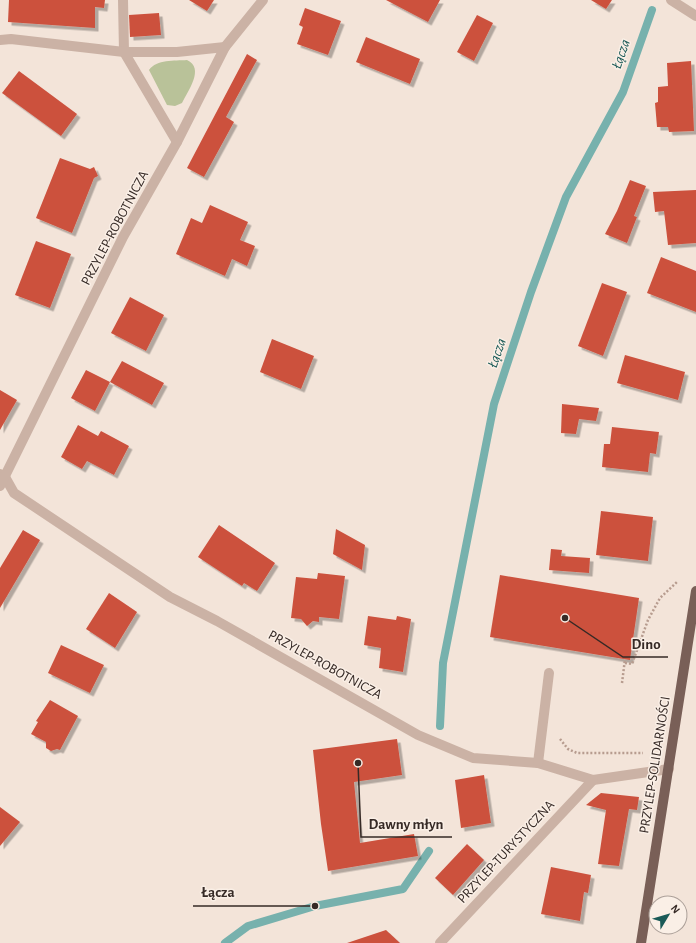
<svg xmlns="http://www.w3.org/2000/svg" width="696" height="943" viewBox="0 0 696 943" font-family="'Alegreya Sans',sans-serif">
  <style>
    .green { fill: #b9c299 }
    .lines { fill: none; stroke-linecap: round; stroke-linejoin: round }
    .stream { stroke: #77b1ad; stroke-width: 8 }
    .building { fill: #cc513e; filter: url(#shadow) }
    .path { stroke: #b79c8f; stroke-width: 2.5; stroke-dasharray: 2 2; stroke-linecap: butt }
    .minor { stroke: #cbb2a5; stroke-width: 10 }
    .major { stroke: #795f57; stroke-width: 10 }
    .labels { text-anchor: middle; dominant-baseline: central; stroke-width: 3; stroke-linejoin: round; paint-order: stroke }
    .street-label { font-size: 14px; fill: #362a26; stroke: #faefe6 }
    .water-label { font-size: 15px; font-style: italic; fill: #1a5a57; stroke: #faefe6 }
    .leader { fill: none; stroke: #362a26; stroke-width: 1.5 }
    .callout-dot { fill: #362a26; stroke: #faefe6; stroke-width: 1.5 }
    .callout-label { font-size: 15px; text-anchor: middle; font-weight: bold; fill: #362a26; stroke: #faefe6; stroke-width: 3; stroke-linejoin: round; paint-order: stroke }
  </style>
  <defs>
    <filter id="shadow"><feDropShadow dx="3.5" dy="3.5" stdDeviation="0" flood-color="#0004"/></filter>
  </defs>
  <rect width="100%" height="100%" fill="#f3e4d9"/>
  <!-- green -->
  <path class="green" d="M 187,60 C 205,68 188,91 182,103 L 175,106 L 167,105 L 149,70 C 157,59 174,61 187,60 Z"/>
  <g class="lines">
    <!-- stream -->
    <g class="stream">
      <path d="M 440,726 L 443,663 L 494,404 L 531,292 L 566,197 L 623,92 L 652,10"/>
      <path d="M 225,943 L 248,926 L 315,906 L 403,889 L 429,851"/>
    </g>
  </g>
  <!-- building -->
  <g class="building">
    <path d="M 9,0 L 105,0 L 104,8 L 95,7 L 95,28 L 8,22 Z"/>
    <path d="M 189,0 L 214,0 L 207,11 Z"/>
    <path d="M 386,0 L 440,0 L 428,22 Z"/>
    <path d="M 591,0 L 612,0 L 606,9 Z"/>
    <path d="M 305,8 L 341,21 L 328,55 L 297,44 L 303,27 L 299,25 Z"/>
    <path d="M 159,13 L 161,35 L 130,37 L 129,15 Z"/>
    <path d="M 477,15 L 493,23 L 474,61 L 457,52 Z"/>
    <path d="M 366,37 L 420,59 L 410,84 L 356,62 Z"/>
    <path d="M 247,54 L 257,60 L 226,117 L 234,122 L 204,177 L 187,168 Z"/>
    <path d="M 691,61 L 694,131 L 669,132 L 668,127 L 657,127 L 655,103 L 658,102 L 658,87 L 668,86 L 667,63 Z"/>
    <path d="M 19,71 L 77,114 L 61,136 L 2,93 Z"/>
    <path d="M 60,158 L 90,169 L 94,167 L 98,176 L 94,178 L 72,233 L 36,218 Z"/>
    <path d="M 630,180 L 646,186 L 634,216 L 637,217 L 627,243 L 605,234 L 617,211 Z"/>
    <path d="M 696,190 L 696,243 L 668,245 L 664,211 L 655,212 L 653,192 Z"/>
    <path d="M 210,205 L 248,222 L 240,240 L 255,246 L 247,266 L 232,259 L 225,276 L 176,254 L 191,218 L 202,223 Z"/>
    <path d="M 36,241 L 71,254 L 50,308 L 15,295 Z"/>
    <path d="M 661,257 L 696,271 L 696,312 L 647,293 Z"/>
    <path d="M 602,283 L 627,292 L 603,356 L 578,346 Z"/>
    <path d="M 130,297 L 164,315 L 146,351 L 111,333 Z"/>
    <path d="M 272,339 L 314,356 L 301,389 L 260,372 Z"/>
    <path d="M 625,355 L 685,372 L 678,400 L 617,383 Z"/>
    <path d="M 122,361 L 164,383 L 152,405 L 110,382 L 95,411 L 71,398 L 86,370 L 110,382 Z"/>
    <path d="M 0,390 L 17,400 L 0,430 Z"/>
    <path d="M 562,404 L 599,408 L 596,421 L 579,419 L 576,434 L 561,433 Z"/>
    <path d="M 78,425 L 98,436 L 101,431 L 129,446 L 114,475 L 87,461 L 82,469 L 61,457 Z"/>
    <path d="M 612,427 L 659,432 L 656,454 L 650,453 L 648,472 L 602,467 L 604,444 L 610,444 Z"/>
    <path d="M 601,511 L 653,517 L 648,561 L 596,555 Z"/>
    <path d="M 219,525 L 275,563 L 257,591 L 244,583 L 242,586 L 198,557 Z"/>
    <path d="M 336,529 L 365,545 L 362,570 L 333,554 Z"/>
    <path d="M 23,530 L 40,540 L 0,608 L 0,568 Z"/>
    <path d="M 551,549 L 562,550 L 561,556 L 590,558 L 589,573 L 549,570 Z"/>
    <path d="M 318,573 L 345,576 L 339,619 L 319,617 L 319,622 L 313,621 L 307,626 L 301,619 L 291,618 L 296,577 L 317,579 Z"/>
    <path d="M 500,575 L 639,598 L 630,660 L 490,637 Z"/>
    <path d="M 109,593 L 137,612 L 115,648 L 86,629 Z"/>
    <path d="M 368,616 L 396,620 L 397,616 L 411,619 L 403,672 L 379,668 L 381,648 L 364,645 Z"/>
    <path d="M 61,645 L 104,665 L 90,693 L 48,673 Z"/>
    <path d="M 50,700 L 78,716 L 60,750 L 57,749 L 51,751 L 46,748 L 46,742 L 31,734 L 38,722 L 36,721 Z"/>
    <path d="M 397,739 L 402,775 L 354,782 L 360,843 L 414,834 L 418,856 L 328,871 L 321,824 L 313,750 Z"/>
    <path d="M 484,775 L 491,823 L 461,828 L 455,780 Z"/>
    <path d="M 601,793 L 639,797 L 637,810 L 629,809 L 619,866 L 598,864 L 606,810 L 586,805 Z"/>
    <path d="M 0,807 L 20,822 L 0,846 Z"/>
    <path d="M 467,844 L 484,860 L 453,895 L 435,878 Z"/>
    <path d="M 551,867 L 591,875 L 588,893 L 584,892 L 580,921 L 541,914 Z"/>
    <path d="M 386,930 L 400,943 L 347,943 Z"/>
  </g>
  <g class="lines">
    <!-- path -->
    <g class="path">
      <path d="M 625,663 L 632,664 L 648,620 L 660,598 L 677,582"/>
      <path d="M 622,683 L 625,659"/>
      <path d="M 560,739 L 568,749 L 577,753 L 643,753"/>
    </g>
    <!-- minor -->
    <g class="minor">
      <path d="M 123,0 L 124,52 L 177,142"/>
      <path d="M 671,0 L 696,16"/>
      <path d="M 0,40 L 11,39 L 124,52 L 177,52 L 225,47"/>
      <path d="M 0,474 L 5,477 L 14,493 L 170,597 L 217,621 L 418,735 L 473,758 L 538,763 L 593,780 L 669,769"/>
      <path d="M 0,486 L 123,237 L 177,142 L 225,47 L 263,0"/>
      <path d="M 538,763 L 549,673"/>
      <path d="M 440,943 L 593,780"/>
    </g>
    <!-- major -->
    <path class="major" d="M 641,943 L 696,591"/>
  </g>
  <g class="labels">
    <!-- street labels -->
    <g class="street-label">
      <text transform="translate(115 228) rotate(-62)">PRZYLEP-ROBOTNICZA</text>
      <text transform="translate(325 665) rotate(29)">PRZYLEP-ROBOTNICZA</text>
      <text transform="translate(655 765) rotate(-81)">PRZYLEP-SOLIDARNOŚCI</text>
      <text transform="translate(506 852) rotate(-47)">PRZYLEP-TURYSTYCZNA</text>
    </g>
    <!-- water labels -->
    <g class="water-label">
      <text transform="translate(621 54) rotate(-71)">Łącza</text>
      <text transform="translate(497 353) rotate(-71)">Łącza</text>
    </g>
  </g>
  <!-- callouts -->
  <path class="leader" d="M565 618L623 657H668M358 763L361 837H452M315 906L242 906H193"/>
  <g class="callout-dot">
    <circle cx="565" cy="618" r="4"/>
    <circle cx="358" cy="763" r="4"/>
    <circle cx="315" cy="906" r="4"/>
  </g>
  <g class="callout-label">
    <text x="646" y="649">Dino</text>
    <text x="406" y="829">Dawny młyn</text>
    <text x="218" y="897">Łącza</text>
  </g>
  <!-- north arrow -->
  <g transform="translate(668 915) rotate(52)"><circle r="19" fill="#faefe6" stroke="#aca099"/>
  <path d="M0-3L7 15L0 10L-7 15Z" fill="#1a5a57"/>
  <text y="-6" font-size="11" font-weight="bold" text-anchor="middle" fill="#362a26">N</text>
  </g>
</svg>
